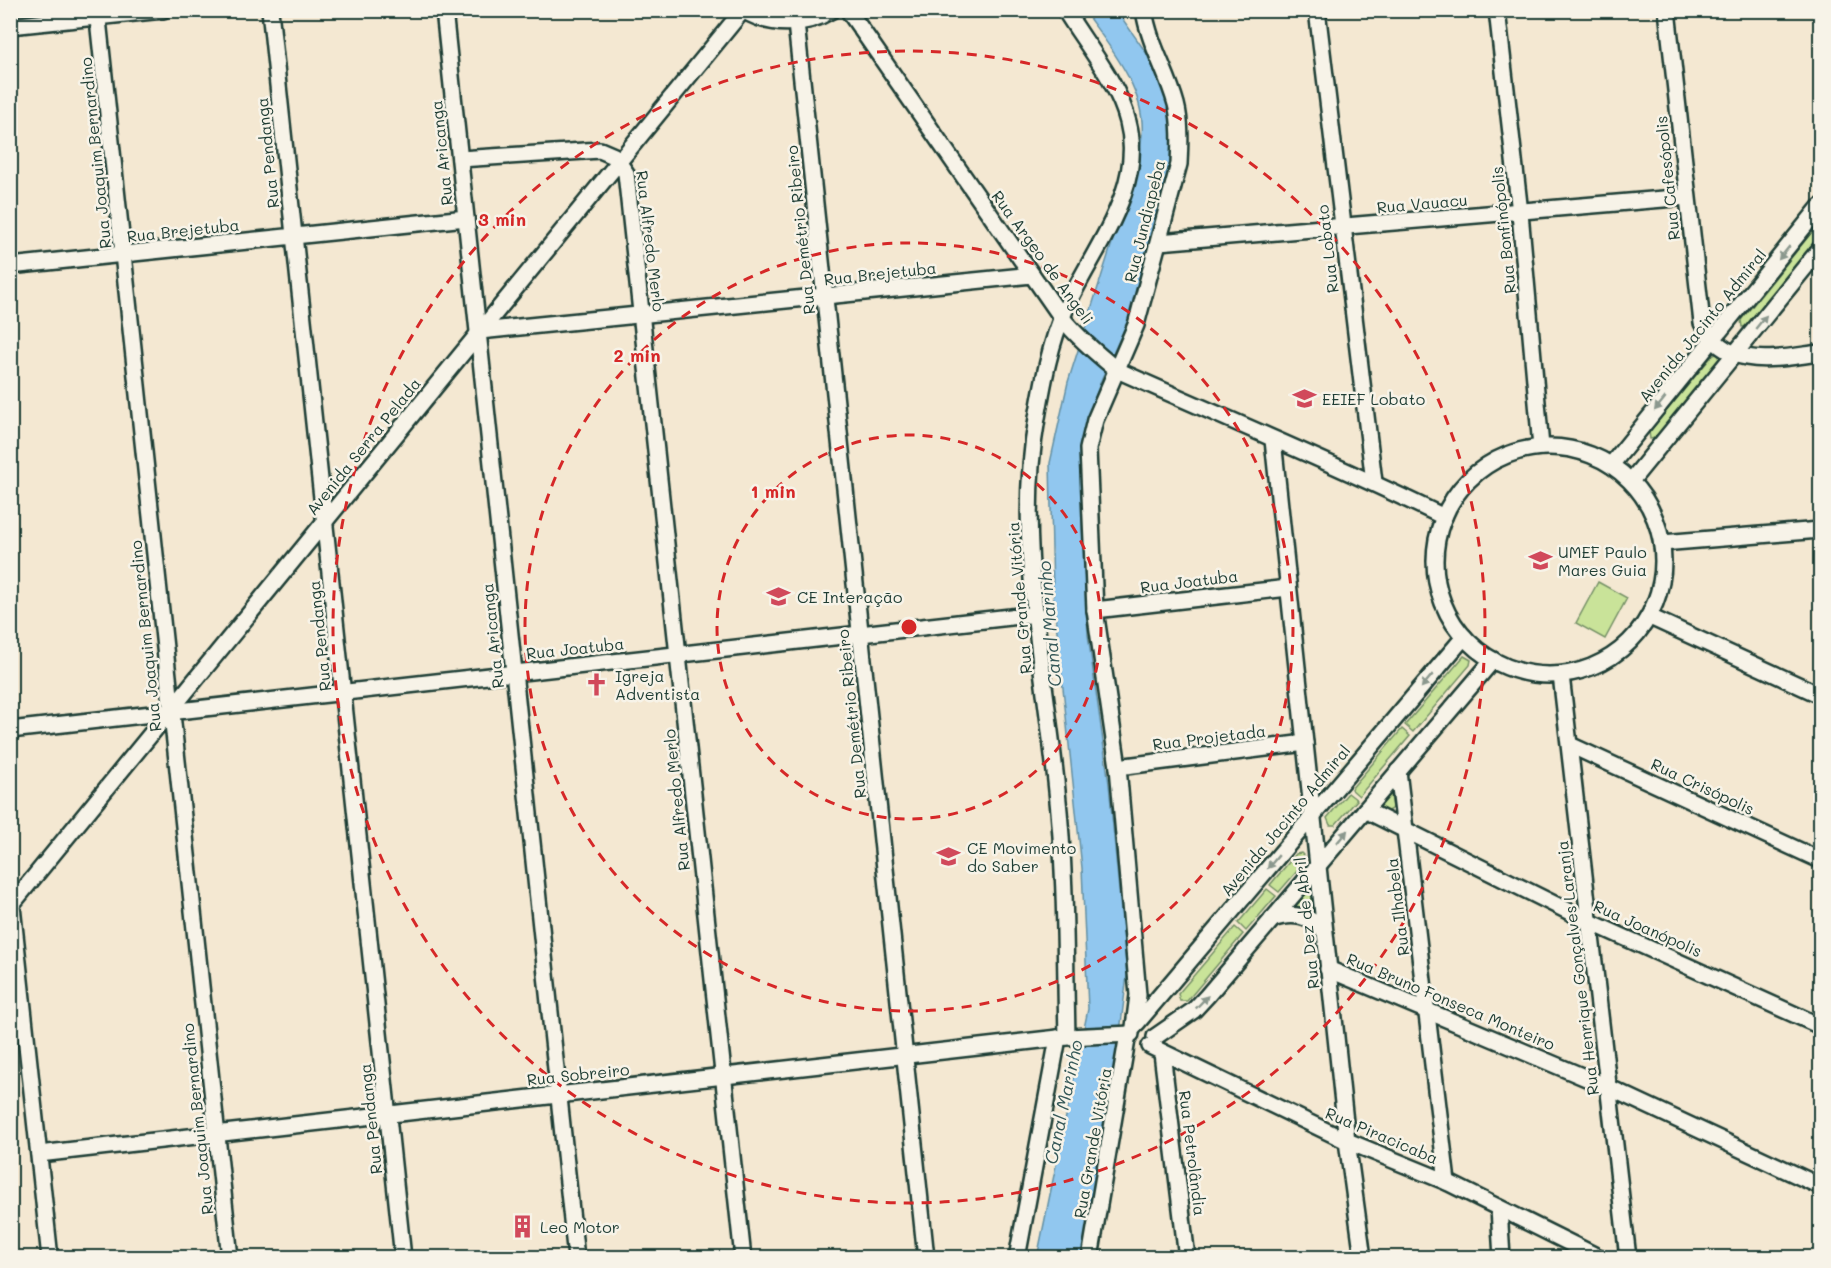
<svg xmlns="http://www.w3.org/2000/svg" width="1831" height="1268" viewBox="0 0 1831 1268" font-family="Mali,sans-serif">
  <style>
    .green { fill: #c9e399; stroke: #749066; stroke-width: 1.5 }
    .water { fill: #91c7ef; stroke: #6390a4; stroke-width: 1.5 }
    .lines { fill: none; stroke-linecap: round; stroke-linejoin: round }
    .minor-casing { stroke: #1f3d34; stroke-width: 20 }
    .minor { stroke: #f7f3e8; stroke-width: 15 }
    .oneway { fill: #8b988e }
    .ring { fill: none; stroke: #d62828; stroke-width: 3; stroke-dasharray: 10 8 }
    .labels { text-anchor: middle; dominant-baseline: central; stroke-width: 5; stroke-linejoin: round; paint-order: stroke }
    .street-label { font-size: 16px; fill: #1f3d34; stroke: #f7f3e8 }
    .poi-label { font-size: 16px; fill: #1f3d34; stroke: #f7f3e8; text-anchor: start }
    .water-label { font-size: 18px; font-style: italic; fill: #365959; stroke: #f7f3e8 }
    .centre { fill: #d62828; stroke: #f7f3e8; stroke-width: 3 }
    .ring-label { font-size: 18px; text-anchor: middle; font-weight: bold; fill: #d62828; stroke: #f7f3e8; stroke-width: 5; stroke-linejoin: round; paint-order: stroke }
  </style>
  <rect width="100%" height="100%" fill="#f4e8d2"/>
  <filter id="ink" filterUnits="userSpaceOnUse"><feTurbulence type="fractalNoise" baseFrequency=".0167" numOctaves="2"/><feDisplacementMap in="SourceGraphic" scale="12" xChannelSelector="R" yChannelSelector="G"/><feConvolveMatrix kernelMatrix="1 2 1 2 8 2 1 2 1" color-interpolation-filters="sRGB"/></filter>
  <g filter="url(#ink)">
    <!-- green -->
    <g class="green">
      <path d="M 1820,222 L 1820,236 L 1748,326 L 1742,327 L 1741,320 Z"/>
      <path d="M 1716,354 L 1720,357 L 1719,361 L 1656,438 L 1650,439 L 1649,432 L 1712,356 Z"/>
      <path d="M 1598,582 L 1627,598 L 1605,639 L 1576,623 Z"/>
      <path d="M 1464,656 L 1471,660 L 1470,665 L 1413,732 L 1405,725 Z"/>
      <path d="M 1402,729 L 1410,736 L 1359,796 L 1351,789 Z"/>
      <path d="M 1390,790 L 1393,808 L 1386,812 L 1376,806 Z"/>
      <path d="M 1348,793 L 1357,800 L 1335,825 L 1330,825 L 1327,818 Z"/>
      <path d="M 1301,853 L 1305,857 L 1305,862 L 1279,892 L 1270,885 L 1296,854 Z"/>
      <path d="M 1311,886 L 1313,913 L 1292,909 Z"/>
      <path d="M 1267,889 L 1276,896 L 1246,931 L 1238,923 Z"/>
      <path d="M 1235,927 L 1243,934 L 1187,1001 L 1180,1001 L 1178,994 Z"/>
    </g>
    <!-- water -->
    <path class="water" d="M 1084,11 L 1117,11 L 1152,61 L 1163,86 L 1174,116 L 1177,150 L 1139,296 L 1102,378 L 1087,420 L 1082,445 L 1082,521 L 1088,635 L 1109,784 L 1127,975 L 1117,1056 L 1082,1257 L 1037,1258 L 1088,1009 L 1082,868 L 1053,593 L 1050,463 L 1068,382 L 1136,167 C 1138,157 1141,146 1142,135 C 1146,89 1109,46 1084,11 Z"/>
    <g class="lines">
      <defs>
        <g id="minor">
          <path d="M 97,10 L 230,1258"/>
          <path d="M 270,10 L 403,1258"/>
          <path d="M 444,10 L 576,1258"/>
          <path d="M 743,10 C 771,27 804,27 832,10"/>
          <path d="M 848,10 L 1062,318 C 1078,338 1097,354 1117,370 C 1226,419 1337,464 1444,517"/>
          <path d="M 1065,10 C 1085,43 1119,84 1128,122 C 1146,189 1090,253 1065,310 C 1050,343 1043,383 1037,418 C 1015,541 1045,669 1057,791 C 1066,873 1065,955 1067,1037"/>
          <path d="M 1317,10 L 1374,482"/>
          <path d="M 1497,10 L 1520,213 L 1541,447"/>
          <path d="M 1667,10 L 1702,323 C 1727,372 1777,358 1820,353"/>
          <path d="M 796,23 L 926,1258"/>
          <path d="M 10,26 L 163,10"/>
          <path d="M 460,159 L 600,150 L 614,156 L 626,173 L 743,1258"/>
          <path d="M 1159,242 L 1687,197"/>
          <path d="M 10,266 L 466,218"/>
          <path d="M 480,331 L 1032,275"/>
          <path d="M 1273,440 L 1347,1141 L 1363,1258"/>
          <circle cx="1549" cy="561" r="114"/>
          <path d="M 1611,465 L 1820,207"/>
          <path d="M 1631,481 L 1820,249"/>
          <path d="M 1662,543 L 1820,530"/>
          <path d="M 1095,610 L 1288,588"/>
          <path d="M 1650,617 L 1820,695"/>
          <path d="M 1561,675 L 1628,1258"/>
          <path d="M 10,730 L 1037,614"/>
          <path d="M 1570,745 L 1820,860"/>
          <path d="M 1118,767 L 1305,743"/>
          <path d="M 1398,771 L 1447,1182"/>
          <path d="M 1365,810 L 1588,921 L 1820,1026"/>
          <path d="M 11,897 L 50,1258"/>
          <path d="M 12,904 L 743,10"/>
          <path d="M 1272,919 C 1293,912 1310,915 1324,931"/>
          <path d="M 1328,969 L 1610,1088 L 1820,1186"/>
          <path d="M 1137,1023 L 1464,637"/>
          <path d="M 1134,1027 L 1138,995 L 1118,767 L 1095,610 L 1088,449 L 1095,420 L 1136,325 L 1179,164 C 1180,144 1181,123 1176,104 C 1167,71 1149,44 1144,10"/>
          <path d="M 1155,1037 L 1194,1010 L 1207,996 L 1493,660"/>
          <path d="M 1150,1046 L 1347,1141 L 1447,1182 L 1600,1258"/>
          <path d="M 1162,1053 L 1187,1258"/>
          <path d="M 39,1154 L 1067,1037 L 1131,1034"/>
          <path d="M 1499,1208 L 1502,1258"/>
          <path d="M 1017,1258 L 1058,1038"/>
          <path d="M 1090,1258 L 1128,1034"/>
        </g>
      </defs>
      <!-- minor casing -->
      <use href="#minor" class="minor-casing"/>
      <!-- minor -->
      <use href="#minor" class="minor"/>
    </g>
    <!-- one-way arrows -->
    <defs><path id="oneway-solid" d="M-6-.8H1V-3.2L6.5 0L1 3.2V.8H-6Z" transform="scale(1.5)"/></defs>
    <g class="oneway">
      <use href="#oneway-solid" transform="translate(1784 253) rotate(129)"/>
      <use href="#oneway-solid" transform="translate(1761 322) rotate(-51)"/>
      <use href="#oneway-solid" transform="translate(1660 404) rotate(129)"/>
      <use href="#oneway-solid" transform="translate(1427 681) rotate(130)"/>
      <use href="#oneway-solid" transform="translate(1342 837) rotate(-50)"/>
      <use href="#oneway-solid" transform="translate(1273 862) rotate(130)"/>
      <use href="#oneway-solid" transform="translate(1202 1002) rotate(-46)"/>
    </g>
  </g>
  <!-- distance rings -->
  <g class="ring">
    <circle cx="909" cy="627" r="192"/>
    <circle cx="909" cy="627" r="384"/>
    <circle cx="909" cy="627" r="576"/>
  </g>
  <!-- icons -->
  <defs>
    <symbol id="school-bare" viewBox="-9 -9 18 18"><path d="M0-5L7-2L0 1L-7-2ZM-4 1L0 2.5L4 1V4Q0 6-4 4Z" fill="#d1495b" stroke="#f7f3e8" stroke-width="2.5" paint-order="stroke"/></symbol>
    <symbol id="church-bare" viewBox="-9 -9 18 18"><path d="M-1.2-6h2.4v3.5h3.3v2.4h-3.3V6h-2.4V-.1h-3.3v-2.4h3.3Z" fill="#d1495b" stroke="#f7f3e8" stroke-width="2.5" paint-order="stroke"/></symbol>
    <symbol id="building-bare" viewBox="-9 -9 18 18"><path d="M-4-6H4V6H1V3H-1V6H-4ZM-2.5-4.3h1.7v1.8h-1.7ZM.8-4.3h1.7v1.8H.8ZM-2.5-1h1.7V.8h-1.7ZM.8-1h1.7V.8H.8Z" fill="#d1495b" stroke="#f7f3e8" stroke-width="2.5" paint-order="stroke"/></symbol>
  </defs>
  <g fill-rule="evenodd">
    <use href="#school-bare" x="1288" y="382" width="33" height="33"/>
    <use href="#school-bare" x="1524" y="544" width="33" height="33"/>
    <use href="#school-bare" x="762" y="580" width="33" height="33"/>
    <use href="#church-bare" x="580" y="668" width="33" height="33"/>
    <use href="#school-bare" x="932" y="840" width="33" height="33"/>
    <use href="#building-bare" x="506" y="1210" width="33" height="33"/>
  </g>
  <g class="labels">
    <!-- street labels -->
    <g class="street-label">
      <text transform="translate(95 153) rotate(-96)">Rua Joaquim Bernardino</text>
      <text transform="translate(267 153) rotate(-96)">Rua Pendanga</text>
      <text transform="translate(441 153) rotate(-96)">Rua Aricanga</text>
      <text transform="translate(1667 178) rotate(-96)">Rua Cafesópolis</text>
      <text transform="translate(1422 203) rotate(-5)">Rua Vauacu</text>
      <text transform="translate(1144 221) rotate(-76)">Rua Jundiapeba</text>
      <text transform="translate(183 230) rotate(-6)">Rua Brejetuba</text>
      <text transform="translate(800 230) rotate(-96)">Rua Demétrio Ribeiro</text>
      <text transform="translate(1503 230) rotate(-96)">Rua Bonfinópolis</text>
      <text transform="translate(651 241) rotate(83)">Rua Alfredo Merlo</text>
      <text transform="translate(1327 249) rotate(-97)">Rua Lobato</text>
      <text transform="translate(1043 257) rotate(54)">Rua Argeo de Angeli</text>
      <text transform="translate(880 273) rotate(-6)">Rua Brejetuba</text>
      <text transform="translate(1702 325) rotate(-51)">Avenida Jacinto Admiral</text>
      <text transform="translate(363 446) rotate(-51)">Avenida Serra Pelada</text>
      <text transform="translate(1189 581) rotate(-7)">Rua Joatuba</text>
      <text transform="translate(1019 598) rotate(-95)">Rua Grande Vitória</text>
      <text transform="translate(145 636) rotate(-96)">Rua Joaquim Bernardino</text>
      <text transform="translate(319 636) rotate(-96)">Rua Pendanga</text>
      <text transform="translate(492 636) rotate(-96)">Rua Aricanga</text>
      <text transform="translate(575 648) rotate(-6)">Rua Joatuba</text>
      <text transform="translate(851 714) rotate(-96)">Rua Demétrio Ribeiro</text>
      <text transform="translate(1209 737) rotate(-7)">Rua Projetada</text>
      <text transform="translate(1703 786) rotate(25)">Rua Crisópolis</text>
      <text transform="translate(676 800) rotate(-96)">Rua Alfredo Merlo</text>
      <text transform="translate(1285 820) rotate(-50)">Avenida Jacinto Admiral</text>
      <text transform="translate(1397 907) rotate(-97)">Rua Ilhabela</text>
      <text transform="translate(1306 923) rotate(-96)">Rua Dez de Abril</text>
      <text transform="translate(1648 928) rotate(24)">Rua Joanópolis</text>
      <text transform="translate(1577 968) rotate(-97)">Rua Henrique Gonçalves Laranja</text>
      <text transform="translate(1451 1001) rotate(23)">Rua Bruno Fonseca Monteiro</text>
      <text transform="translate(578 1074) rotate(-6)">Rua Sobreiro</text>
      <text transform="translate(197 1119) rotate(-96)">Rua Joaquim Bernardino</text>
      <text transform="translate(370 1119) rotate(-96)">Rua Pendanga</text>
      <text transform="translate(1382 1135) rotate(23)">Rua Piracicaba</text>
      <text transform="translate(1092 1143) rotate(-80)">Rua Grande Vitória</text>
      <text transform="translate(1193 1153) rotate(83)">Rua Petrolândia</text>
    </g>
    <!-- poi labels -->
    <g class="poi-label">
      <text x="1322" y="398">EEIEF Lobato</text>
      <text x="1558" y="551">UMEF Paulo<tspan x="1558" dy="18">Mares Guia</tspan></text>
      <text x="797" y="596">CE Interação</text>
      <text x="615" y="675">Igreja<tspan x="615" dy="18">Adventista</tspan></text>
      <text x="967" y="847">CE Movimento<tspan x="967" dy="18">do Saber</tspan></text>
      <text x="540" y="1226">Leo Motor</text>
    </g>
    <!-- water labels -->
    <g class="water-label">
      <text transform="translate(1049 624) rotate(-95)">Canal Marinho</text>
      <text transform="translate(1063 1102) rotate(-78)">Canal Marinho</text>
    </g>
  </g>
  <circle cx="909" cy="627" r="9" class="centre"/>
  <g class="ring-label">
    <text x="502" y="226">3 min</text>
    <text x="637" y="362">2 min</text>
    <text x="773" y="498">1 min</text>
  </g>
  <!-- margin -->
  <rect width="1831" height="1268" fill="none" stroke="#f7f3e8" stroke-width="36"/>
  <rect x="18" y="18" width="1795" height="1232" fill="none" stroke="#1f3d34" stroke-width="2" filter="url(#ink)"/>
</svg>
